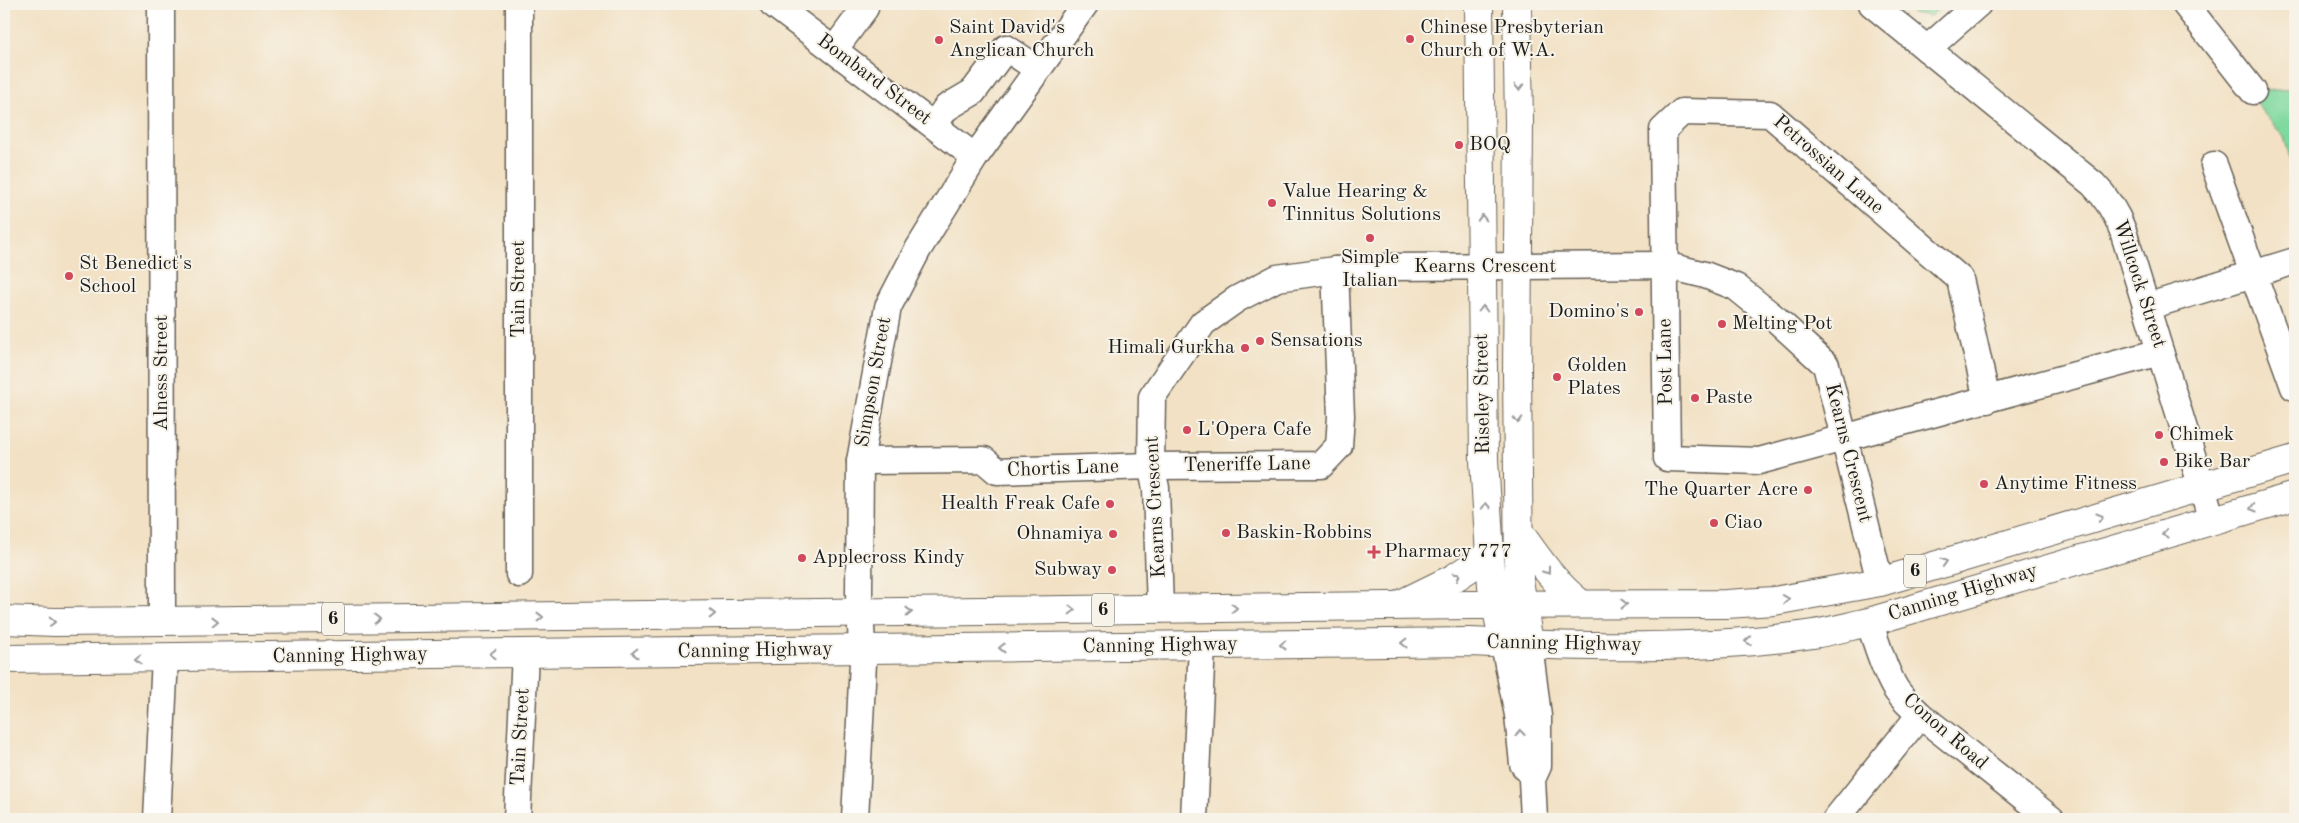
<svg xmlns="http://www.w3.org/2000/svg" width="2299" height="823" viewBox="0 0 2299 823" font-family="'Old Standard TT',serif">
  <style>
    .green { fill: #7fd99f; stroke: #4e7a5e }
    .lines { fill: none; stroke-linecap: round; stroke-linejoin: round }
    .minor-casing { stroke: #676157; stroke-width: 29 }
    .highway-casing { stroke: #676157; stroke-width: 30 }
    .minor { stroke: #fff; stroke-width: 26 }
    .highway { stroke: #fff; stroke-width: 28 }
    .oneway { stroke: #999 }
    .poi-dot { fill: #d1495b; stroke: #f7f3e8; stroke-width: 2 }
    .labels { text-anchor: middle; dominant-baseline: central; stroke-width: 4; stroke-linejoin: round; paint-order: stroke }
    .shield { fill: #f7f3e8; stroke: #5e5c59; stroke-width: 1 }
    .shield-label { font-size: 19px; font-weight: bold; fill: #1c1c1c }
    .poi-label { font-size: 20px; fill: #1c1c1c; stroke: #f7f3e8; text-anchor: start }
    .street-label { font-size: 20px; fill: #1c1c1c; stroke: #f7f3e8 }
  </style>
  <rect width="100%" height="100%" fill="#f7f3e8"/>
  <filter id="ink" filterUnits="userSpaceOnUse"><feTurbulence type="fractalNoise" baseFrequency=".02" numOctaves="2"/><feDisplacementMap in="SourceGraphic" scale="10" xChannelSelector="R" yChannelSelector="G"/><feConvolveMatrix kernelMatrix="1 2 1 2 8 2 1 2 1" color-interpolation-filters="sRGB"/></filter>
  <filter id="wash" filterUnits="userSpaceOnUse"><feTurbulence type="fractalNoise" baseFrequency=".0096" numOctaves="4" result="noise"/><feDisplacementMap in="SourceGraphic" scale="20" xChannelSelector="R" yChannelSelector="G"/><feGaussianBlur stdDeviation="1.12" result="paint"/><feColorMatrix in="noise" values="0 0 0 0 0 0 0 0 0 0 0 0 0 0 0 0 0 1.4 0 .05"/><feComposite in="paint" operator="in"/></filter>
  <g filter="url(#wash)">
    <rect width="100%" height="100%" fill="#f2e1c4"/>
    <!-- green -->
    <g class="green">
      <path d="M 1903,4 L 1945,4 L 1930,16 L 1912,13 Z"/>
      <path d="M 2295,89 L 2295,175 L 2284,137 L 2246,92 Z"/>
    </g>
  </g>
  <g filter="url(#ink)">
    <g class="lines">
      <defs>
        <g id="minor">
          <path d="M 161,4 L 162,621"/>
          <path d="M 519,4 L 519,574"/>
          <path d="M 773,4 L 975,157"/>
          <path d="M 1872,4 L 2093,184 C 2107,198 2116,212 2123,231 L 2212,520"/>
          <path d="M 2185,4 L 2253,91"/>
          <path d="M 1927,49 L 1978,4"/>
          <path d="M 834,50 L 865,8"/>
          <path d="M 934,125 L 946,108 L 973,92 L 1006,48 L 1038,69"/>
          <path d="M 2214,165 L 2294,387"/>
          <path d="M 2146,307 L 2295,261"/>
          <path d="M 1987,400 L 1960,279 L 1770,114 L 1682,112 L 1663,130 L 1667,458 L 1759,461 L 2160,352"/>
          <path d="M 860,461 L 984,460 L 997,471 L 1151,466 L 1321,465 L 1339,446 L 1341,416 L 1335,270"/>
          <path d="M 1160,609 L 1156,488 L 1151,466 L 1152,397 L 1203,323 L 1237,299 L 1277,278 L 1335,270 L 1389,267 L 1665,265 L 1705,275 L 1736,287 L 1777,320 L 1826,365 L 1880,582"/>
          <path d="M 1869,622 C 1877,643 1883,668 1895,688 C 1901,698 1911,706 1920,715 L 2051,819"/>
          <path d="M 1504,644 L 1518,715 L 1523,764 L 1526,768"/>
          <path d="M 1529,644 L 1538,716 L 1538,766 L 1532,779 L 1534,819"/>
          <path d="M 157,819 L 165,658"/>
          <path d="M 517,819 L 525,654"/>
          <path d="M 855,819 L 863,662 L 859,593 L 860,461 L 888,307 L 917,251 L 975,157 L 1085,4"/>
          <path d="M 1194,819 L 1202,645"/>
          <path d="M 1836,819 L 1920,715"/>
        </g>
        <g id="highway">
          <path d="M 1479,4 L 1484,460 L 1492,586 L 1504,644"/>
          <path d="M 1517,4 L 1519,123 L 1517,372 L 1519,580 L 1529,644"/>
          <path d="M 1519,532 C 1538,559 1555,584 1581,604"/>
          <path d="M 1403,603 L 1454,578 L 1489,555"/>
          <path d="M 4,620 L 55,622 L 162,621 L 1471,605 L 1726,604 L 1774,601 L 1880,582 L 2295,459"/>
          <path d="M 4,659 L 1470,642 C 1583,647 1702,651 1813,634 C 1832,631 1850,626 1869,622 L 2295,496"/>
        </g>
      </defs>
      <!-- minor casing -->
      <use href="#minor" class="minor-casing"/>
      <!-- highway casing -->
      <use href="#highway" class="highway-casing"/>
      <!-- minor -->
      <use href="#minor" class="minor"/>
      <!-- highway -->
      <use href="#highway" class="highway"/>
    </g>
    <!-- one-way arrows -->
    <defs><path id="oneway-chevron" d="M-2-3.5L2.5 0L-2 3.5" fill="none" stroke-width="1.6" stroke-linecap="round" stroke-linejoin="round" transform="scale(1.25)"/></defs>
    <g class="oneway">
      <use href="#oneway-chevron" transform="translate(1519 87) rotate(89)"/>
      <use href="#oneway-chevron" transform="translate(1482 218) rotate(-91)"/>
      <use href="#oneway-chevron" transform="translate(1483 309) rotate(-90)"/>
      <use href="#oneway-chevron" transform="translate(1518 420) rotate(89)"/>
      <use href="#oneway-chevron" transform="translate(1486 506) rotate(-93)"/>
      <use href="#oneway-chevron" transform="translate(2253 508) rotate(164)"/>
      <use href="#oneway-chevron" transform="translate(2100 517) rotate(-16)"/>
      <use href="#oneway-chevron" transform="translate(2165 534) rotate(164)"/>
      <use href="#oneway-chevron" transform="translate(1944 562) rotate(-16)"/>
      <use href="#oneway-chevron" transform="translate(1547 571) rotate(54)"/>
      <use href="#oneway-chevron" transform="translate(1457 576) rotate(-30)"/>
      <use href="#oneway-chevron" transform="translate(1786 599) rotate(-9)"/>
      <use href="#oneway-chevron" transform="translate(1624 604)"/>
      <use href="#oneway-chevron" transform="translate(1234 608) rotate(-1)"/>
      <use href="#oneway-chevron" transform="translate(1072 610) rotate(-1)"/>
      <use href="#oneway-chevron" transform="translate(909 612) rotate(-1)"/>
      <use href="#oneway-chevron" transform="translate(712 614) rotate(-1)"/>
      <use href="#oneway-chevron" transform="translate(540 617) rotate(-1)"/>
      <use href="#oneway-chevron" transform="translate(377 619) rotate(-1)"/>
      <use href="#oneway-chevron" transform="translate(215 621) rotate(-1)"/>
      <use href="#oneway-chevron" transform="translate(52 622) rotate(1)"/>
      <use href="#oneway-chevron" transform="translate(1748 641) rotate(176)"/>
      <use href="#oneway-chevron" transform="translate(1404 643) rotate(179)"/>
      <use href="#oneway-chevron" transform="translate(1283 645) rotate(179)"/>
      <use href="#oneway-chevron" transform="translate(1002 648) rotate(179)"/>
      <use href="#oneway-chevron" transform="translate(635 653) rotate(179)"/>
      <use href="#oneway-chevron" transform="translate(493 654) rotate(179)"/>
      <use href="#oneway-chevron" transform="translate(138 659) rotate(179)"/>
      <use href="#oneway-chevron" transform="translate(1520 733) rotate(-96)"/>
    </g>
  </g>
  <!-- markers -->
  <g class="poi-dot">
    <circle cx="1410" cy="39" r="5"/>
    <circle cx="939" cy="40" r="5"/>
    <circle cx="1459" cy="145" r="5"/>
    <circle cx="1272" cy="203" r="5"/>
    <circle cx="1370" cy="238" r="5"/>
    <circle cx="69" cy="276" r="5"/>
    <circle cx="1639" cy="312" r="5"/>
    <circle cx="1722" cy="324" r="5"/>
    <circle cx="1260" cy="341" r="5"/>
    <circle cx="1245" cy="348" r="5"/>
    <circle cx="1557" cy="377" r="5"/>
    <circle cx="1695" cy="398" r="5"/>
    <circle cx="1187" cy="430" r="5"/>
    <circle cx="2159" cy="435" r="5"/>
    <circle cx="2164" cy="462" r="5"/>
    <circle cx="1984" cy="484" r="5"/>
    <circle cx="1808" cy="490" r="5"/>
    <circle cx="1110" cy="504" r="5"/>
    <circle cx="1714" cy="523" r="5"/>
    <circle cx="1226" cy="533" r="5"/>
    <circle cx="1113" cy="534" r="5"/>
    <path d="M1371.5 544.5h5v5h5v5h-5v5h-5v-5h-5v-5h5z"/>
    <circle cx="802" cy="558" r="5"/>
    <circle cx="1112" cy="570" r="5"/>
  </g>
  <g class="labels">
    <!-- shield labels -->
    <g class="shield">
      <rect x="1904" y="554.5" width="22" height="33" rx="4"/>
      <rect x="1092" y="593.5" width="22" height="33" rx="4"/>
      <rect x="322" y="602.5" width="22" height="33" rx="4"/>
    </g>
    <g class="shield-label">
      <text x="1915" y="571">6</text>
      <text x="1103" y="610">6</text>
      <text x="333" y="619">6</text>
    </g>
    <!-- poi labels -->
    <g class="poi-label">
      <text x="949" y="28">Saint David's<tspan x="949" dy="23">Anglican Church</tspan></text>
      <text x="1420" y="28">Chinese Presbyterian<tspan x="1420" dy="23">Church of W.A.</tspan></text>
      <text x="1469" y="145">BOQ</text>
      <text x="1282" y="192">Value Hearing &amp;<tspan x="1282" dy="23">Tinnitus Solutions</tspan></text>
      <text x="1370" y="258" text-anchor="middle">Simple<tspan x="1370" dy="23">Italian</tspan></text>
      <text x="79" y="264">St Benedict's<tspan x="79" dy="23">School</tspan></text>
      <text x="1629" y="312" text-anchor="end">Domino's</text>
      <text x="1732" y="324">Melting Pot</text>
      <text x="1270" y="341">Sensations</text>
      <text x="1235" y="348" text-anchor="end">Himali Gurkha</text>
      <text x="1567" y="366">Golden<tspan x="1567" dy="23">Plates</tspan></text>
      <text x="1705" y="398">Paste</text>
      <text x="1197" y="430">L'Opera Cafe</text>
      <text x="2169" y="435">Chimek</text>
      <text x="2174" y="462">Bike Bar</text>
      <text x="1994" y="484">Anytime Fitness</text>
      <text x="1798" y="490" text-anchor="end">The Quarter Acre</text>
      <text x="1100" y="504" text-anchor="end">Health Freak Cafe</text>
      <text x="1724" y="523">Ciao</text>
      <text x="1236" y="533">Baskin-Robbins</text>
      <text x="1103" y="534" text-anchor="end">Ohnamiya</text>
      <text x="1384" y="552">Pharmacy 777</text>
      <text x="812" y="558">Applecross Kindy</text>
      <text x="1102" y="570" text-anchor="end">Subway</text>
    </g>
    <!-- street labels -->
    <g class="street-label">
      <text transform="translate(874 80) rotate(37)">Bombard Street</text>
      <text transform="translate(1828 165) rotate(41)">Petrossian Lane</text>
      <text x="1485" y="267">Kearns Crescent</text>
      <text transform="translate(2139 284) rotate(72)">Willcock Street</text>
      <text transform="translate(519 289) rotate(-90)">Tain Street</text>
      <text transform="translate(1666 362) rotate(-91)">Post Lane</text>
      <text transform="translate(162 373) rotate(-90)">Alness Street</text>
      <text transform="translate(874 382) rotate(-80)">Simpson Street</text>
      <text transform="translate(1483 394) rotate(-91)">Riseley Street</text>
      <text transform="translate(1848 453) rotate(76)">Kearns Crescent</text>
      <text transform="translate(1247 465) rotate(-1)">Teneriffe Lane</text>
      <text transform="translate(1063 469) rotate(-2)">Chortis Lane</text>
      <text transform="translate(1156 507) rotate(-93)">Kearns Crescent</text>
      <text transform="translate(1963 593) rotate(-17)">Canning Highway</text>
      <text transform="translate(1564 644) rotate(1)">Canning Highway</text>
      <text transform="translate(1160 646) rotate(-1)">Canning Highway</text>
      <text transform="translate(755 651) rotate(-1)">Canning Highway</text>
      <text transform="translate(350 656) rotate(-1)">Canning Highway</text>
      <text transform="translate(1945 732) rotate(41)">Conon Road</text>
      <text transform="translate(521 737) rotate(-87)">Tain Street</text>
    </g>
  </g>
  <!-- margin -->
  <rect width="2299" height="823" fill="none" stroke="#f7f3e8" stroke-width="20"/>
</svg>
